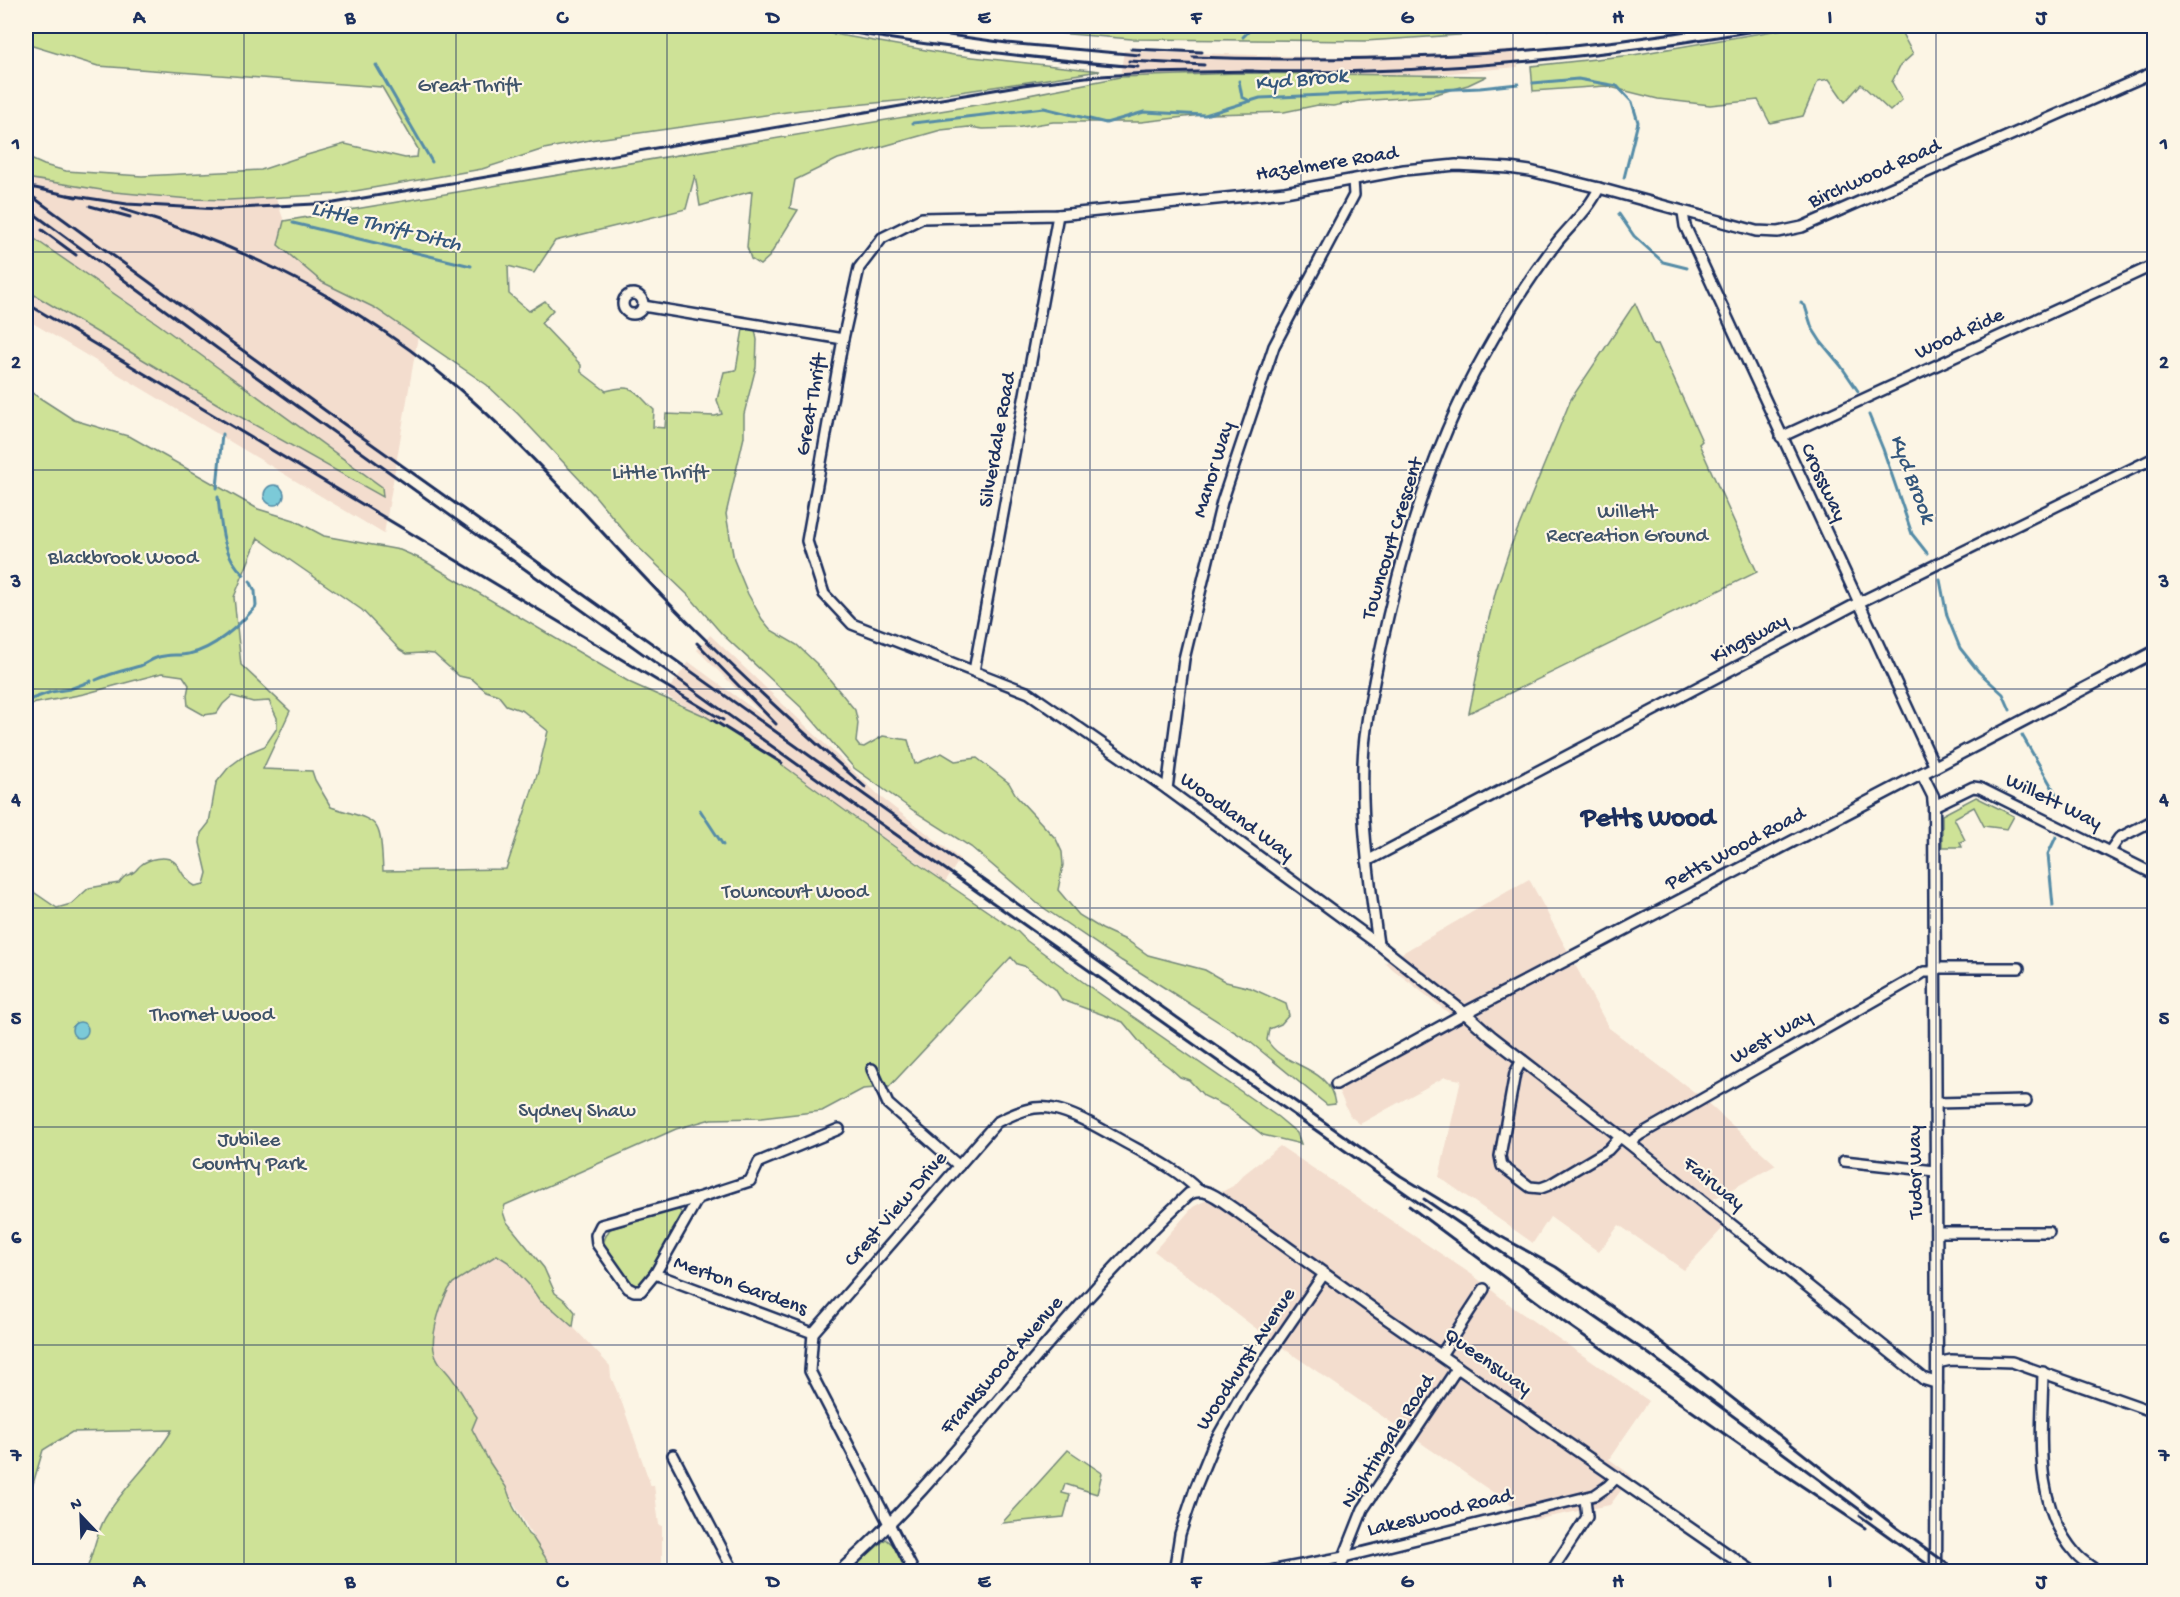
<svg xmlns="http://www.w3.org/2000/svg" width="2180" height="1597" viewBox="0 0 2180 1597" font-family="'Gochi Hand',sans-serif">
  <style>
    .built { fill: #f3ddce }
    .green { fill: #cee297; stroke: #74887a; stroke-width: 1.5; fill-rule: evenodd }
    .water { fill: #7bcad8; stroke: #558ca7; stroke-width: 1.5 }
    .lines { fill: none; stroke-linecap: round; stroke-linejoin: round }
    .stream { stroke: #558ca7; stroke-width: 3 }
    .minor-casing { stroke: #1b2f5e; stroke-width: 14 }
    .tertiary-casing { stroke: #1b2f5e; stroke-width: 15 }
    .minor { stroke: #fcf5e5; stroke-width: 9 }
    .tertiary { stroke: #fcf5e5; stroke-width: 10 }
    .rail { stroke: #1b2f5e; stroke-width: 3 }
    .grid { fill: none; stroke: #1b2f5e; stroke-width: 1.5; stroke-opacity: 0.55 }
    .labels { text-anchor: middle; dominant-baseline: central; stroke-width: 4.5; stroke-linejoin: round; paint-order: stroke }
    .park-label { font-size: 21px; fill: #3f5369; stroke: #fcf5e5 }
    .street-label { font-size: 21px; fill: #1b2f5e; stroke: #fcf5e5 }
    .water-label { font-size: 22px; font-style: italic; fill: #33567c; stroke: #fcf5e5 }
    .district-label { font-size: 27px; font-weight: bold; fill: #1b2f5e; stroke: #fcf5e5 }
    .neatline { fill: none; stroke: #1b2f5e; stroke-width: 2 }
    .grid-label { font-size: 20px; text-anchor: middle; font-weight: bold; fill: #1b2f5e }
  </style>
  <rect width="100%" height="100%" fill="#fcf5e5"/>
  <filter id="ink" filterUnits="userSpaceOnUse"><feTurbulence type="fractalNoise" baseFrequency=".0167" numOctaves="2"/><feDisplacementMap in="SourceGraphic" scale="12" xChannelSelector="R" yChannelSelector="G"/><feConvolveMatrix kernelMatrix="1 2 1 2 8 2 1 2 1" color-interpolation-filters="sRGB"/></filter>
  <g filter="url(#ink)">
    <!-- built -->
    <g class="built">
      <path d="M 1516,49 L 1518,67 L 1450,73 L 1374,75 L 1240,73 L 1120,77 L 1124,51 L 1315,57 L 1412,56 Z"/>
      <path d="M 26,172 L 274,193 L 284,221 L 278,245 L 418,336 L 384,534 L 26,319 Z"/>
      <path d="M 710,635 L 883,799 L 960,859 L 945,882 L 777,761 L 706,717 L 664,695 L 689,662 L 767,719 L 697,650 Z"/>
      <path d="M 1529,879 L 1609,1028 L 1701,1097 L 1776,1165 L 1712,1200 L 1734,1216 L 1684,1270 L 1619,1225 L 1599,1252 L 1550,1217 L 1533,1243 L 1439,1177 L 1461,1080 L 1445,1077 L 1360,1124 L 1350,1116 L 1337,1087 L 1455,1018 L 1385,963 Z"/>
      <path d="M 1280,1146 L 1474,1276 L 1514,1308 L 1649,1401 L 1609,1459 L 1632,1476 L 1610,1505 L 1533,1520 L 1270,1339 L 1154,1251 L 1193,1207 L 1233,1186 L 1243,1175 Z"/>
      <path d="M 512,1237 L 550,1277 L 544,1280 L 574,1328 L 610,1366 L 611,1377 L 622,1403 L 651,1486 L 654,1485 L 659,1525 L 662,1526 L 662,1571 L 553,1571 L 399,1307 Z"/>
    </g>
    <!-- green -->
    <g class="green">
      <path d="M 26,26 L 788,26 L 954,55 L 1100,71 L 907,100 L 801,110 L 590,140 L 544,149 L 482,169 L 338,194 L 229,200 L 190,199 L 114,192 L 26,178 L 26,157 L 44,165 L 66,171 L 142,176 L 261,170 L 300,157 L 345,144 L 405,158 L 417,157 L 418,149 L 382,87 L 98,66 L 26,44 Z"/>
      <path d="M 970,26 L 1598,26 L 1365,41 L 1132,39 Z"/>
      <path d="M 1801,26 L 1898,26 L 1913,54 L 1900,66 L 1892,82 L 1902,100 L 1890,111 L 1861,84 L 1845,102 L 1829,79 L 1818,81 L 1803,116 L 1770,123 L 1758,100 L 1710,105 L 1658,99 L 1606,86 L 1533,91 L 1531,66 L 1633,55 Z"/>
      <path d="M 1240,73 L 1487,76 L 1468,85 L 1429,96 L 1360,101 L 1333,106 L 1318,105 L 1284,112 L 1211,114 L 1141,122 L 1053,122 L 1015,128 L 983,129 L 969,127 L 941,130 L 838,159 L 795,180 L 790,208 L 798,210 L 769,257 L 760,265 L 751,259 L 747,247 L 752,191 L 700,206 L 695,175 L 686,209 L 555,241 L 534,273 L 508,266 L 509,294 L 529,311 L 545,301 L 553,310 L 541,323 L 581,365 L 581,372 L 606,391 C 635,383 634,391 654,410 L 653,427 L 665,428 L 666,414 L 715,416 L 722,414 L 717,400 L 724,372 L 736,370 L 743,329 L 755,329 L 757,340 L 756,367 L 744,414 L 744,437 L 726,514 L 734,560 L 748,594 L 762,619 L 771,630 L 797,645 L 817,664 L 855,710 L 858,723 L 856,742 L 859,746 L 864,747 L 883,736 L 908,740 L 915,764 L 942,753 L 955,761 L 977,758 L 1009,783 L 1017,797 L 1056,839 L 1062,852 L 1063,865 L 1058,890 L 1079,915 L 1102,929 L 1128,941 L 1148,955 L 1205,970 L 1226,982 L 1251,988 L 1286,1004 L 1289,1015 L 1281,1024 L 1269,1029 L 1267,1040 C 1283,1069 1330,1064 1335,1104 L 1327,1105 L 1249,1041 L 1122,961 L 1038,904 L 971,847 L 914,811 L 854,768 L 803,709 L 722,634 L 689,596 L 633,542 L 596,497 L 518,414 L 487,385 L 375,308 L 322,282 L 278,245 L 284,221 L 988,103 L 1120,77 Z"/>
      <path d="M 26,233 L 158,324 L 382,487 L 383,497 L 221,406 L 26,290 Z"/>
      <path d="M 1635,303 L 1654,345 L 1658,344 L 1702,441 L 1699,444 L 1757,572 L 1469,713 L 1486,630 L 1496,590 L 1510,548 L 1571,399 Z"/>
      <path d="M 26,389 L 74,420 L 131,437 L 258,509 L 294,520 L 324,536 L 400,550 L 421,559 L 631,683 L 705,716 L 777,761 L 921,866 L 1018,932 L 1027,941 L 1090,987 L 1278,1117 L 1297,1133 L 1301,1144 L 1263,1135 L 1227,1107 L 1204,1096 L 1189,1080 L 1180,1077 L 1169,1067 L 1148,1052 L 1123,1022 L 1062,1000 L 1055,989 L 1024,966 L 1017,964 L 1011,957 L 889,1087 L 863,1089 L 822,1111 L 761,1118 L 711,1119 L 676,1129 L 505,1205 L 503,1212 L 506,1221 L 544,1268 L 555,1293 L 566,1301 L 575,1312 L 573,1327 L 554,1310 L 540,1301 L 530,1286 L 508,1262 L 497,1255 L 453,1283 C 442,1296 429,1338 435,1354 C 438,1364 445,1369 451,1377 C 460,1389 468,1404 477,1417 L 472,1429 L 490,1463 L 506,1487 L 513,1506 L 528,1534 L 533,1538 L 554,1571 L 86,1571 C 93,1555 97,1529 107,1515 C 126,1484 154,1461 172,1430 L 72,1432 L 43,1450 L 30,1494 L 26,1499 L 26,887 L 57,908 L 71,904 L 89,888 L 119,883 C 125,874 126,877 134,872 C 137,870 138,867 141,865 C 148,859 165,855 173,861 C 181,866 181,878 195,886 L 204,884 L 207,873 L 200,843 L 201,833 L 209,823 L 216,783 L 229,767 L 248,753 L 265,746 L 277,728 L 277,718 L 269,701 L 253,702 L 232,696 L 223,704 L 217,713 L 204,715 L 188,706 L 187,695 L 189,685 L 183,676 L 162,673 L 84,694 L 26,705 ZM 258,538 L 362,610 L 400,650 L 407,654 L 422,653 L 434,654 L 459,676 L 472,679 L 486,691 L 498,695 L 506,705 L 523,711 L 548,731 L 538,772 L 506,869 L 383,871 C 380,816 381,823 331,807 L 315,780 L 312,771 L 263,769 L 290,711 L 241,665 L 234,597 Z"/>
      <path d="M 1976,797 L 2014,816 L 2007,829 L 1984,826 L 1974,807 L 1954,818 L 1965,840 L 1960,842 L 1962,847 L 1942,847 L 1942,815 Z"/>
      <path d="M 672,1209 L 678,1209 L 682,1213 L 682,1218 L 642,1284 L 639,1287 L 631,1287 L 604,1247 C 603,1240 606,1235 610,1229 Z"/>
      <path d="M 1068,1450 L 1102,1473 L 1097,1494 L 1065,1484 L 1062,1493 L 1070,1495 L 1064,1517 L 1002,1523 Z"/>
      <path d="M 886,1539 L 893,1545 L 907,1571 L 847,1572 Z"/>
    </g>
    <!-- water -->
    <g class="water">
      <circle cx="274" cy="495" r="10"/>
      <circle cx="80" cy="1030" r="8"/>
    </g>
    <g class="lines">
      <!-- stream -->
      <g class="stream">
        <path d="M 1547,29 L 1547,26"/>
        <path d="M 1243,37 L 1254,26"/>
        <path d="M 376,65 L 432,162"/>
        <path d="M 1239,81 L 1242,97 L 1250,101"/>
        <path d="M 1533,83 L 1578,79 L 1617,86 L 1632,102 L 1638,122 L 1624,178"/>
        <path d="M 913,123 L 1044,108 L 1106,123 L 1144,112 L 1205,115 L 1260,98 L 1480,88 L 1518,84"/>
        <path d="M 1619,214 L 1634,236 L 1663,262 L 1687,268"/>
        <path d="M 293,223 L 471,266"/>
        <path d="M 1801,303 L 1805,306 L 1812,328 L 1821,342 L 1841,366 L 1858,391"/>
        <path d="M 1869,415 L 1883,449 L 1912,534 L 1927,553"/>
        <path d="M 217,488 L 222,434"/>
        <path d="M 218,497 C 221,525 222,555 244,575"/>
        <path d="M 1940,580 L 1947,616 L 1960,648 L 1979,672 L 2003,694 L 2010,710"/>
        <path d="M 96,680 C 111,673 125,670 140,666 C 146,664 150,660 156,658 C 167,654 178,656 189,654 C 214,649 240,625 256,606 L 255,591 L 250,581"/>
        <path d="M 26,701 L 51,692 L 70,689 L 91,681"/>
        <path d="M 2022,735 L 2056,794"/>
        <path d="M 700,810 L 723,845"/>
        <path d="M 2053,906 L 2048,854 L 2056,837"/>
      </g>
      <defs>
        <g id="minor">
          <path d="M 1683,212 L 1685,226 L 1935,767"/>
          <circle cx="633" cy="304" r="10"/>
          <path d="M 643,306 L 843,339"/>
          <path d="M 1781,437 L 2154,265"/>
          <path d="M 974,671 L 1058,215"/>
          <path d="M 1167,789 L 1184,659 L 1222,502 L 1274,346 L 1354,195 L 1353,180"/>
          <path d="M 1934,806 L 1973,787 L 1980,788 L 2154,874"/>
          <path d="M 2110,851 L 2119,838 L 2154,820"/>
          <path d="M 1367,861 L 1858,603 L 2154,458"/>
          <path d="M 1378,944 C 1370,885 1361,825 1363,764 C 1364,729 1372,692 1379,657 C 1400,557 1433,444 1484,355 C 1506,315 1530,277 1558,241 C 1572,224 1590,208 1599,188"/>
          <path d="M 1934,968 L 2019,968"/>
          <path d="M 1522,1060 L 1515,1073 L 1500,1156 L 1502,1166 L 1530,1187 L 1541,1188 L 1549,1185 L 1608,1150 L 1621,1136"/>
          <path d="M 872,1069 L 888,1104 L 959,1166"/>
          <path d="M 1336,1084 L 1465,1013 L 1378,944 L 1167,789 L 1029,693 L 852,624 L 824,594 L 807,541 L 843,339 L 859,268 L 882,238 L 922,218 L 1058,215 L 1285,192 L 1404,170 L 1456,165 L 1509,168 L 1530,171 L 1599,188 L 1756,231 L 1778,232 L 1802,227 L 2154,72"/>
          <path d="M 1935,1103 L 2026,1101"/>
          <path d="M 1629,1143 L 1641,1134 L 1918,976 L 1924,972 L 1934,972"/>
          <path d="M 1844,1161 L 1935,1171"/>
          <path d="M 698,1198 L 601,1225 L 596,1235 L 597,1244 L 628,1288 L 634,1291 L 641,1291 L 655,1274 L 813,1333"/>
          <path d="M 1937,1232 L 2049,1232"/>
          <path d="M 655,1274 L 698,1198 L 750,1181 L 759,1162 L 839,1129"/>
          <path d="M 1441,1355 L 1484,1289"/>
          <path d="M 1937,1363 L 1951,1360 L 2012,1362 L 2154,1412"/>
          <path d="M 2043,1372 C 2042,1433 2032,1504 2076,1554 C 2082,1561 2091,1566 2098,1572"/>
          <path d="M 673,1455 L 734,1572"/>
          <path d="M 914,1572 L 810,1371 L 813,1333 L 997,1122 C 1016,1113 1033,1104 1054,1109 C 1074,1113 1099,1128 1117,1138 C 1145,1154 1175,1167 1198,1190"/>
          <path d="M 1174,1572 L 1180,1534 L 1195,1489 L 1213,1445 L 1243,1392 L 1324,1274"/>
          <path d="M 1265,1572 L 1344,1557 L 1595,1495 L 1608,1486 L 1617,1477"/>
          <path d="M 1340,1572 L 1344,1557 L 1363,1509 L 1458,1367"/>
          <path d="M 1551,1572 L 1587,1517 L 1585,1498"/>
        </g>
        <g id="tertiary">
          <path d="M 1922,774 L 1933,796 L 1934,806 L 1937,1363 L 1936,1572"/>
          <path d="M 1937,1383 L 1924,1379 L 1629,1143 L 1492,1037 L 1465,1013 L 2154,652"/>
          <path d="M 839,1572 C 917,1503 980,1421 1048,1343 C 1092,1291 1139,1240 1189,1194 C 1206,1185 1220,1200 1234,1209 L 1376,1311 L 1753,1572"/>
        </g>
      </defs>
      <!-- minor casing -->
      <use href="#minor" class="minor-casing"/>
      <!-- tertiary casing -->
      <use href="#tertiary" class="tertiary-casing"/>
      <!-- minor -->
      <use href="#minor" class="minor"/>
      <!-- tertiary -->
      <use href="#tertiary" class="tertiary"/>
      <!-- rail -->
      <g class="rail">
        <path d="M 812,26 C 920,45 1028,58 1138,67"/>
        <path d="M 883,26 L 1007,43 L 1139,55"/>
        <path d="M 1131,49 L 1202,52"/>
        <path d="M 1193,57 C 1368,63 1544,57 1716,26"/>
        <path d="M 1129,61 L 1204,65"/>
        <path d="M 1246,71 C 1426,76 1605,58 1782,26"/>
        <path d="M 26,186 L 76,197"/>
        <path d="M 26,192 L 341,422 L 1248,1068 L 1401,1176 L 1500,1236 L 1556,1267 L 1650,1333 L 1896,1527 L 1959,1572"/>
        <path d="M 68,195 L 127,204 L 219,209 L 334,203 L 1023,85 L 1086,77 L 1147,73 L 1253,71"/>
        <path d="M 90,206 L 130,217"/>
        <path d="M 26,208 L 233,360 L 854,805 L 1429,1210"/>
        <path d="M 122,209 C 245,246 360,304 458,388 C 533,452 597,529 666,600 C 730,666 797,727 865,787"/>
        <path d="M 42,230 L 76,255"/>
        <path d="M 26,303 L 723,720"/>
        <path d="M 697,643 L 776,724"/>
        <path d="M 713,720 L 782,763"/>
        <path d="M 1424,1199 L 1649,1354 L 1871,1518"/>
        <path d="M 1409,1206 L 1564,1322 L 1746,1449 L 1865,1528"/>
        <path d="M 1860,1516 L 1938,1572"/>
      </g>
    </g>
  </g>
  <!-- grid -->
  <path class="grid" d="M 244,26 L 244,1572M 456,26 L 456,1572M 667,26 L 667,1572M 879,26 L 879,1572M 1090,26 L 1090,1572M 1301,26 L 1301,1572M 1513,26 L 1513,1572M 1724,26 L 1724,1572M 1936,26 L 1936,1572M 26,252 L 2154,252M 26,470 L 2154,470M 26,689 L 2154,689M 26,908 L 2154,908M 26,1127 L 2154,1127M 26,1345 L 2154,1345"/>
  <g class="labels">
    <!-- park labels -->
    <g class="park-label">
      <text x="469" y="87">Great Thrift</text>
      <text x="660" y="474">Little Thrift</text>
      <text x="1627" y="513">Willett<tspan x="1627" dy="24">Recreation Ground</tspan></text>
      <text x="123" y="559">Blackbrook Wood</text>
      <text x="795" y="893">Towncourt Wood</text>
      <text x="212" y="1016">Thornet Wood</text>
      <text x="577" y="1112">Sydney Shaw</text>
      <text x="249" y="1141">Jubilee<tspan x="249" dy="24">Country Park</tspan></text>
    </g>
    <!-- street labels -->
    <g class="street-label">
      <text transform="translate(1327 165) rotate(-9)">Hazelmere Road</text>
      <text transform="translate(1875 175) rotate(-24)">Birchwood Road</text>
      <text transform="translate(1960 335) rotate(-25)">Wood Ride</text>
      <text transform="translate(813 405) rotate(-80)">Great Thrift</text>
      <text transform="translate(999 440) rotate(-80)">Silverdale Road</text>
      <text transform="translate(1215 470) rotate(-73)">Manor Way</text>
      <text transform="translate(1822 483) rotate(65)">Crossway</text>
      <text transform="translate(1394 539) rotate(-73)">Towncourt Crescent</text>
      <text transform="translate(1750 640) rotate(-28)">Kingsway</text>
      <text transform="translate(2053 803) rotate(26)">Willett Way</text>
      <text transform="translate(1236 818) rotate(36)">Woodland Way</text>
      <text transform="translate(1736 850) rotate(-28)">Petts Wood Road</text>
      <text transform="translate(1772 1038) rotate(-30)">West Way</text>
      <text transform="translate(1917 1172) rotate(-91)">Tudor Way</text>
      <text transform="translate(1713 1185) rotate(39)">Fairway</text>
      <text transform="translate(897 1210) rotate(-49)">Crest View Drive</text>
      <text transform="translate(740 1287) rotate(20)">Merton Gardens</text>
      <text transform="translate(1247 1360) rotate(-57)">Woodhurst Avenue</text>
      <text transform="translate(1487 1363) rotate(35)">Queensway</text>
      <text transform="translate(1003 1366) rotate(-49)">Frankswood Avenue</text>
      <text transform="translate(1389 1442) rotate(-57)">Nightingale Road</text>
      <text transform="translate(1440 1514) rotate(-14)">Lakeswood Road</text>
    </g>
    <!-- water labels -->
    <g class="water-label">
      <text transform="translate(1301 81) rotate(-5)">Kyd Brook</text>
      <text transform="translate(386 228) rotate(14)">Little Thrift Ditch</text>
      <text transform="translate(1911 479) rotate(69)">Kyd Brook</text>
    </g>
    <!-- district labels -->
    <g class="district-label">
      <text x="1648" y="820">Petts Wood</text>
    </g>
  </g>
  <!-- margin -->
  <rect width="2180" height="1597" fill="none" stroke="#fcf5e5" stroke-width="66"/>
  <!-- north arrow -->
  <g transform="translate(81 1516) rotate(337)" stroke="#fcf5e5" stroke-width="4.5" paint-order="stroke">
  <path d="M0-4.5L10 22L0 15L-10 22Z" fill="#1b2f5e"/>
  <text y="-9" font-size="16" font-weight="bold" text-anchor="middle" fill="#1b2f5e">N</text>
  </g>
  <rect x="33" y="33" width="2114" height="1531" class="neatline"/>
  <g class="grid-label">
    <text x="139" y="23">A</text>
    <text x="350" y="23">B</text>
    <text x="562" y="23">C</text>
    <text x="773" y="23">D</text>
    <text x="984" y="23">E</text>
    <text x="1196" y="23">F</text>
    <text x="1407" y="23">G</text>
    <text x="1618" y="23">H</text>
    <text x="1830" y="23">I</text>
    <text x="2041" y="23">J</text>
    <text x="16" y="149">1</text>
    <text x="2164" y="149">1</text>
    <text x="16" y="368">2</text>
    <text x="2164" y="368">2</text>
    <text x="16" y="587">3</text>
    <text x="2164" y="587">3</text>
    <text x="16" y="805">4</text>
    <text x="2164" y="805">4</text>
    <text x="16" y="1024">5</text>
    <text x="2164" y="1024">5</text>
    <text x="16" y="1243">6</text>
    <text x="2164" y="1243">6</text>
    <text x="16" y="1461">7</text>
    <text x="2164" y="1461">7</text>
    <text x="139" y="1587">A</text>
    <text x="350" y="1587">B</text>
    <text x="562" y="1587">C</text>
    <text x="773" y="1587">D</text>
    <text x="984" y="1587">E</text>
    <text x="1196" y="1587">F</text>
    <text x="1407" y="1587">G</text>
    <text x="1618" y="1587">H</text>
    <text x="1830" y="1587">I</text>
    <text x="2041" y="1587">J</text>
  </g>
</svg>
